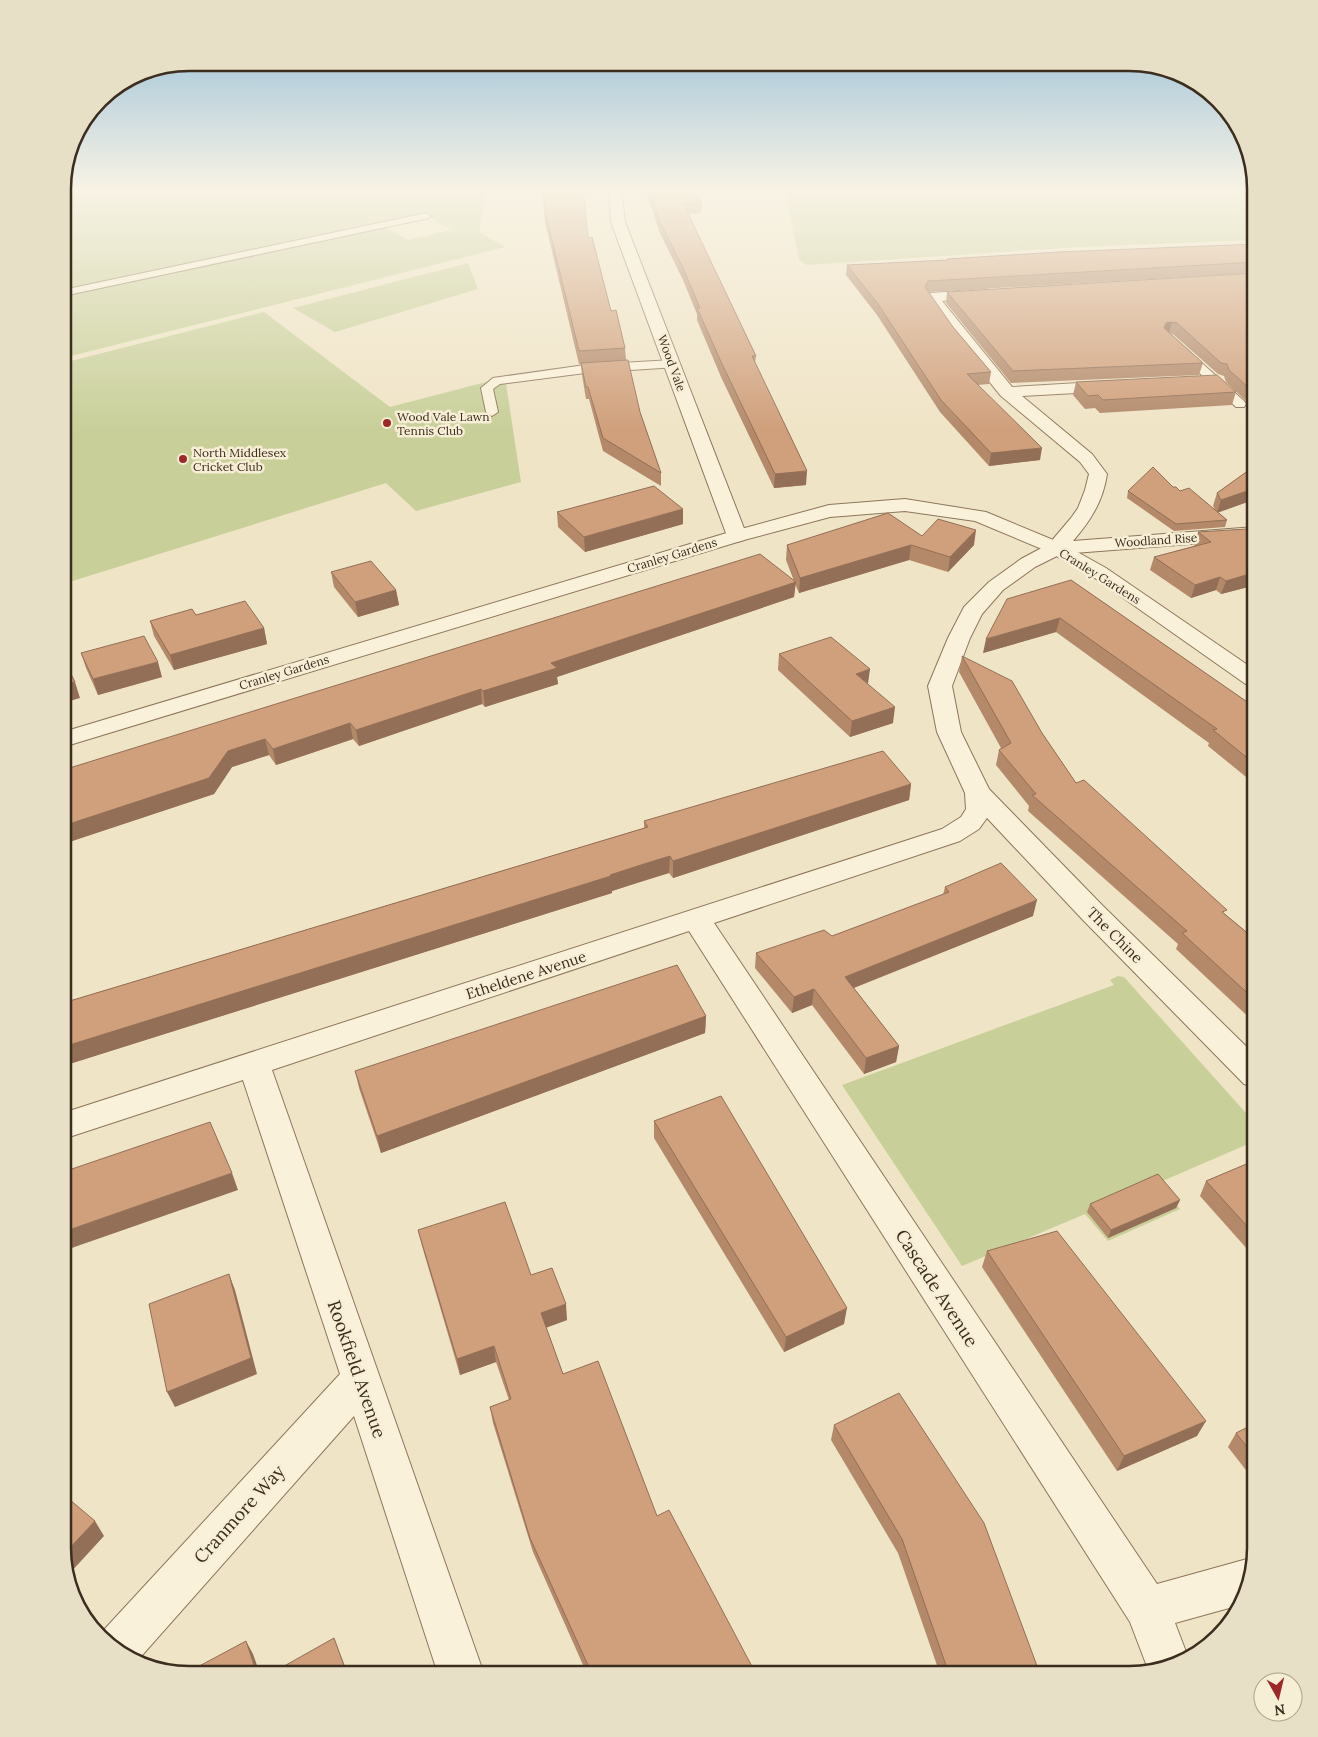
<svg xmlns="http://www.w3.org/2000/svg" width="1318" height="1737" viewBox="0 0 1318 1737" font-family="Lora,serif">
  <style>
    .green { fill: #c8cf99; fill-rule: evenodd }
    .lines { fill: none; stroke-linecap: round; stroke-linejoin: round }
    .service-casing { stroke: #8d765b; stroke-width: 2 }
    .minor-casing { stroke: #8d765b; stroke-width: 2 }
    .tertiary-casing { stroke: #8d765b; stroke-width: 2 }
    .service { fill: #faf1da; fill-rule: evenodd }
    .minor { fill: #faf1da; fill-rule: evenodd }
    .tertiary { fill: #faf1da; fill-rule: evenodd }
    .wall { fill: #b3896a }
    .shaded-wall { fill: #926f56 }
    .building { fill: #d09f7b; stroke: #926f56 }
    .poi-dot { fill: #9e2828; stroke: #f7eed6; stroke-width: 2 }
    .labels { text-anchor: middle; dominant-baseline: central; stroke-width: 5; stroke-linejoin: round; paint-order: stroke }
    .far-street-label { font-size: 12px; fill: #3c2d1f; stroke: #f7eed6 }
    .far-poi-label { font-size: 12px; fill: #3c2d1f; stroke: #f7eed6; text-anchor: start }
    .street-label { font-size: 15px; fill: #3c2d1f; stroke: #f7eed6 }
    .near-street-label { font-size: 18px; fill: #3c2d1f; stroke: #f7eed6 }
    .rim { fill: none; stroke: #3c2d1f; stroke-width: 2.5 }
  </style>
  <rect width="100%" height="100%" fill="#f0e4c6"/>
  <!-- green -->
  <g class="green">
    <path d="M 63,188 L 487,188 L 479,232 L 505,247 L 63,358 ZM 429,217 L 451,230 L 408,240 L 385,227 Z"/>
    <path d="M 785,188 L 1255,188 L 1255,240 L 1080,247 L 806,265 L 799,259 Z"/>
    <path d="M 468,263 L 478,289 L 335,332 L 293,308 Z"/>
    <path d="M 264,312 L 390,407 L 505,377 L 521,482 L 416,511 L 386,483 L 63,584 L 63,363 Z"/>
    <path d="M 1118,976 L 1124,977 L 1255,1123 L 1255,1141 L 1158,1183 L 1180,1209 L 1108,1241 L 1085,1214 L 962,1266 L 842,1085 L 1114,985 L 1110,980 Z"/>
  </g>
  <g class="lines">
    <defs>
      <g id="service">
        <path d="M 426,213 L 431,216 L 429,218 L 63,296 L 63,290 Z"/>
        <path d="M 1181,347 L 1185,348 L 1244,401 L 1246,404 L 1244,407 L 1236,407 L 1177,352 L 1175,350 L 1177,348 Z"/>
        <path d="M 673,360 L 679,364 L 677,367 L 585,373 L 500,384 L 493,389 L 498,412 L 492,416 L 486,412 L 481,388 L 493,378 L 585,365 Z"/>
      </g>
      <g id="minor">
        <path d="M 609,188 L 621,188 L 625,222 L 747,536 L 744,540 L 737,542 L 730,540 L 727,536 L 611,222 Z"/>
        <path d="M 984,289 L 989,290 L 991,293 L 989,296 L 942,301 L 1012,387 L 1112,381 L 1118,382 L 1120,386 L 1118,390 L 1112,391 L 1022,396 L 1092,454 L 1107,474 C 1103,501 1091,520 1073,541 L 1255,527 L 1255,539 L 1061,554 L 1035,567 L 1003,590 L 982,614 L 970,638 L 952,686 L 961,732 L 989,789 L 1103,906 L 1255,1055 L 1255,1087 L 1244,1084 L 1083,920 L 987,818 L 979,829 L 960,841 L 714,923 L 1157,1584 L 1247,1559 L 1252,1561 L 1240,1605 L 1175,1623 L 1188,1657 L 1148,1669 L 1130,1622 L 689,931 L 272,1070 L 484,1674 L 438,1674 L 354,1416 L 137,1661 L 126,1658 L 101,1633 L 340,1374 L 243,1080 L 63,1139 L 63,1113 L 942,829 L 961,817 L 966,809 L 965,793 L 937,732 L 928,686 L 948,638 L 964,607 L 989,582 L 1021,559 L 1049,544 L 1071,518 L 1078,508 L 1085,490 L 1089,474 L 1080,462 L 1001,396 L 953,337 L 925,297 L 927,294 L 932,293 Z"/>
      </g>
      <path id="tertiary" d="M 905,499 L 986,512 L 1063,544 L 1106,568 L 1255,670 L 1255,687 L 1247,685 L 1092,576 L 1049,552 L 975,521 L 905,511 L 830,517 L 744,540 L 63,747 L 63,732 L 730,532 L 829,505 Z"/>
    </defs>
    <!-- service casing -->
    <use href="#service" class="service-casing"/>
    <!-- minor casing -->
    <use href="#minor" class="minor-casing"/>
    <!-- tertiary casing -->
    <use href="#tertiary" class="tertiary-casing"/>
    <!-- service -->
    <use href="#service" class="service"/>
    <!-- minor -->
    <use href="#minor" class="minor"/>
    <!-- tertiary -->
    <use href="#tertiary" class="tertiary"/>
  </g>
  <!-- wall -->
  <g class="wall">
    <path d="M 645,188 L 691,188 L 702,202 L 701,213 L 688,214 L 756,356 L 755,363 L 806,485 L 774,488 L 721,377 L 697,320 L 697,314 L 683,280 L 659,231 Z"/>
    <path d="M 543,193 L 588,238 L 611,311 L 625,348 L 626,360 L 640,412 L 661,473 L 661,486 L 603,451 L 589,399 L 586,399 L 582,375 L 581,364 L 579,364 L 545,222 Z"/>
    <path d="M 1256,244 L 1256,273 L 928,292 L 953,327 L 991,372 L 989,384 L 978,385 L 1040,460 L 989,466 L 940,412 L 877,315 L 846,275 L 847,265 L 947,260 L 947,259 Z"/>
    <path d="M 1256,273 L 1256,409 L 1248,405 L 1245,400 L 1226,382 L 1224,376 L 1218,374 L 1174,335 L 1170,333 L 1203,363 L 1199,375 L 1011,383 L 946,303 L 947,292 Z"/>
    <path d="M 1076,382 L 1236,392 L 1232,405 L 1100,413 L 1095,408 L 1085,409 L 1073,395 Z"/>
    <path d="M 1256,465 L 1256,499 L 1218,512 L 1227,520 L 1225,527 L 1174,531 L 1127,498 L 1128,491 L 1173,487 L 1215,509 L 1213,506 L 1217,493 Z"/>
    <path d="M 557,512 L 683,524 L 585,552 L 558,527 Z"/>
    <path d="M 1198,532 L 1256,537 L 1256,585 L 1221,594 L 1216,590 L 1191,598 L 1150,570 L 1154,557 L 1194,546 Z"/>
    <path d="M 922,536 L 974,545 L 948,572 L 909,560 L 799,593 L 795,584 L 794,597 L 557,677 L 558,684 L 485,707 L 482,704 L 359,746 L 353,739 L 276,765 L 269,755 L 232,767 L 214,794 L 63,844 L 63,770 L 794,581 L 786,560 L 787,545 Z"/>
    <path d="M 331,572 L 396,590 L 399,605 L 358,617 L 334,587 Z"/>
    <path d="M 1071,580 L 1256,708 L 1256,785 L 1208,746 L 1209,743 L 1056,632 L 983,653 Z"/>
    <path d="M 196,615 L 264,628 L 267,644 L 174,670 L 154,636 L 150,621 Z"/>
    <path d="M 1256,631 L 1256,641 L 1253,639 Z"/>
    <path d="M 81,653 L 162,677 L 98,695 L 86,668 Z"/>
    <path d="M 779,654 L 868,684 L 893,723 L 850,737 L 778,670 Z"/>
    <path d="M 962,656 L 1042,733 L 1076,783 L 1225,914 L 1256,940 L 1256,1024 L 1176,949 L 1178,944 L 1028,811 L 1029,806 L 996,765 L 999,750 L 1001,748 L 959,672 Z"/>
    <path d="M 911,784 L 909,800 L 673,878 L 669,873 L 644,880 L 612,891 L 612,893 L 63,1066 L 63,1003 L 644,828 L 644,821 Z"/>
    <path d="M 945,887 L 1033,916 L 854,988 L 899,1046 L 896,1062 L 864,1074 L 812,1005 L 792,1013 L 755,968 L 756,953 L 832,936 L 943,895 Z"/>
    <path d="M 706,1016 L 705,1033 L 381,1153 L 359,1088 L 355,1071 Z"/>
    <path d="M 654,1121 L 844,1324 L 784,1352 L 654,1138 Z"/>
    <path d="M 1256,1160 L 1256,1259 L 1200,1196 L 1206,1181 Z"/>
    <path d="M 1180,1200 L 1176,1208 L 1108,1238 L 1087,1212 L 1090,1204 Z"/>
    <path d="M 418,1230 L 531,1275 L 567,1320 L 546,1327 L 563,1374 L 657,1516 L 756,1674 L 587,1674 L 533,1552 L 493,1423 L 490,1407 L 509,1400 L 496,1362 L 460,1375 L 422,1246 Z"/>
    <path d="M 987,1251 L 1197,1436 L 1117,1471 L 982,1267 Z"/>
    <path d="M 1256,1423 L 1256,1483 L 1228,1447 L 1236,1433 Z"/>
    <path d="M 834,1425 L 1040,1674 L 940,1674 L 898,1553 L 831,1440 Z"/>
  </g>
  <!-- shaded-wall -->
  <g class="shaded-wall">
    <path d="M 1172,322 L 1169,333 L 1164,328 L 1166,323 Z"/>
    <path d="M 1042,448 L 1040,460 L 989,466 L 991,453 Z"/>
    <path d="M 807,471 L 806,485 L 774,488 L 775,474 Z"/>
    <path d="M 1256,488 L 1256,499 L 1217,513 L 1221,500 Z"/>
    <path d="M 683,509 L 683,524 L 585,552 L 584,537 Z"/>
    <path d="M 976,530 L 974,545 L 948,572 L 950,557 Z"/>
    <path d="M 911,545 L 909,560 L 799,593 L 800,578 Z"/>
    <path d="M 1256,572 L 1256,585 L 1221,594 L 1226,581 Z"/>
    <path d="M 1220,577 L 1216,590 L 1191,598 L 1195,585 Z"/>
    <path d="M 796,582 L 794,597 L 557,677 L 558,684 L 485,707 L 483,691 L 551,663 Z"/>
    <path d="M 396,590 L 399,605 L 358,617 L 355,602 Z"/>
    <path d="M 1060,618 L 1056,632 L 983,653 L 986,639 Z"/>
    <path d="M 264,628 L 267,644 L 174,670 L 170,655 Z"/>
    <path d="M 158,662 L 162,677 L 98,695 L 93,679 Z"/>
    <path d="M 870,669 L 868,684 L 856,674 Z"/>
    <path d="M 75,682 L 80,698 L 63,703 L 63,685 Z"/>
    <path d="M 481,689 L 482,704 L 359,746 L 356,730 Z"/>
    <path d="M 895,707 L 893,723 L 850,737 L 852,721 Z"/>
    <path d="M 350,723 L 353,739 L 276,765 L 273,749 Z"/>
    <path d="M 265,739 L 269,755 L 232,767 L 214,794 L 63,844 L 63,826 L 228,751 Z"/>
    <path d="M 911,784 L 909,800 L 673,878 L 673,861 Z"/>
    <path d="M 670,856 L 669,873 L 612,891 L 612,893 L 63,1066 L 63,1047 Z"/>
    <path d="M 1037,900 L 1033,916 L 843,992 L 845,977 Z"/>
    <path d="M 814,989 L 812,1005 L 792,1013 L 794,997 Z"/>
    <path d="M 706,1016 L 705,1033 L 381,1153 L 377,1136 Z"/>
    <path d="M 899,1046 L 896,1062 L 864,1074 L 866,1058 Z"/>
    <path d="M 232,1173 L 238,1190 L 63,1251 L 63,1232 Z"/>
    <path d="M 1180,1200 L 1176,1208 L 1108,1238 L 1111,1230 Z"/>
    <path d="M 229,1274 L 235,1290 L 257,1374 L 175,1407 L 167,1392 Z"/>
    <path d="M 566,1304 L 567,1320 L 543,1329 L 541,1313 Z"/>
    <path d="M 847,1308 L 844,1324 L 784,1352 L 786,1337 Z"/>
    <path d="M 494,1346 L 496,1362 L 460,1375 L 457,1359 Z"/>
    <path d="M 1206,1421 L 1197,1436 L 1117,1471 L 1124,1456 Z"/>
    <path d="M 95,1521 L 104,1536 L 70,1573 L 64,1554 Z"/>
    <path d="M 334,1638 L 339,1651 L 348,1674 L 347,1674 Z"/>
    <path d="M 246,1641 L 253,1654 L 260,1674 L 257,1674 Z"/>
  </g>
  <!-- building -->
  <g class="building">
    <path d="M 545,188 L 583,188 L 588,238 L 592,237 L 611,311 L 616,310 L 625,348 L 579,351 L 545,211 L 543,193 L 545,193 Z"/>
    <path d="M 649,188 L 691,188 L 702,202 L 683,203 L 756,356 L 752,356 L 807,471 L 775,474 L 722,364 L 697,308 L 700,308 L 683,268 L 659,220 Z"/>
    <path d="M 1256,244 L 1256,262 L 928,281 L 925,287 L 953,327 L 991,372 L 967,374 L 1042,448 L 991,453 L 941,400 L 878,304 L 847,265 L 948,260 L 947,259 L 1058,252 Z"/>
    <path d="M 1256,273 L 1256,395 L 1251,393 L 1249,388 L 1229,370 L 1227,364 L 1221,363 L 1177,323 L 1172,322 L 1166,323 L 1164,328 L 1203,363 L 1013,371 L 947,292 Z"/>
    <path d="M 628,360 L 640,412 L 661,473 L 603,438 L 588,387 L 586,387 L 581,363 Z"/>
    <path d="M 1217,375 L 1236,392 L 1103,400 L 1098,395 L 1088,396 L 1076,382 Z"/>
    <path d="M 1256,465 L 1256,488 L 1221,500 L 1217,493 Z"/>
    <path d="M 1153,467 L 1173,487 L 1176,487 L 1180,491 L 1189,488 L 1227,520 L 1176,524 L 1128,491 Z"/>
    <path d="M 654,486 L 683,509 L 584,537 L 557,512 Z"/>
    <path d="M 888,513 L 922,536 L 938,519 L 976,530 L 950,557 L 911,545 L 800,578 L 787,545 Z"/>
    <path d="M 1246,529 L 1256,537 L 1256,572 L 1226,581 L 1220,577 L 1195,585 L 1154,557 L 1211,542 L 1198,532 Z"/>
    <path d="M 760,554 L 796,582 L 551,663 L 557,668 L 483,691 L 481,689 L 356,730 L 350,723 L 273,749 L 265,739 L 243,746 L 228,751 L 209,778 L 63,826 L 63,770 Z"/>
    <path d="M 371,561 L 396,590 L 355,602 L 331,572 Z"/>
    <path d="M 1071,580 L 1256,708 L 1256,765 L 1213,730 L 1217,729 L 1060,618 L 986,639 L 1007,599 Z"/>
    <path d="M 245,601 L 264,628 L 170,655 L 150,621 L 192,609 L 196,615 Z"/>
    <path d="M 144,636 L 158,662 L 93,679 L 81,653 Z"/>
    <path d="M 831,637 L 870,669 L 856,674 L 895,707 L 852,721 L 779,654 Z"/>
    <path d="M 962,656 L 1012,681 L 1042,733 L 1076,783 L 1084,780 L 1227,910 L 1222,912 L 1256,940 L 1256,1001 L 1182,933 L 1187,931 L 1032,795 L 1036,794 L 999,750 L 1011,743 Z"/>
    <path d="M 63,658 L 75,682 L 63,685 Z"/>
    <path d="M 883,751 L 911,784 L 673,861 L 670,856 L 644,864 L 610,875 L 611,876 L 63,1047 L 63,1003 L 648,827 L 644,821 Z"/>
    <path d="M 1001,863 L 1037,900 L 845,977 L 899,1046 L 866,1058 L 814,989 L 794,997 L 756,953 L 824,930 L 832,936 L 949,892 L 945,887 Z"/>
    <path d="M 677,965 L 706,1016 L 377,1136 L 355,1071 Z"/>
    <path d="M 721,1096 L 847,1308 L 786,1337 L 654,1121 Z"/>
    <path d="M 210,1122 L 232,1173 L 63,1232 L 63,1172 Z"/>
    <path d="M 1256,1160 L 1256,1236 L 1206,1181 Z"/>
    <path d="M 1158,1174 L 1180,1200 L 1111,1230 L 1090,1204 Z"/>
    <path d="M 505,1202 L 531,1275 L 552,1268 L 566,1304 L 541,1313 L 563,1374 L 598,1361 L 657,1516 L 669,1510 L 756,1674 L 592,1674 L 530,1538 L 490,1407 L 511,1399 L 494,1346 L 457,1359 L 418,1230 Z"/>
    <path d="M 1057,1231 L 1206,1421 L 1124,1456 L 987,1251 Z"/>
    <path d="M 229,1274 L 251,1358 L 167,1392 L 149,1304 Z"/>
    <path d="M 899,1393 L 984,1523 L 1040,1674 L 949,1674 L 902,1539 L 834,1425 Z"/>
    <path d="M 1256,1423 L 1256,1458 L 1236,1433 Z"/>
    <path d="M 63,1494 L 95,1521 L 64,1554 L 62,1548 Z"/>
    <path d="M 334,1638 L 347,1674 L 270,1674 Z"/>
    <path d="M 246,1641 L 257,1674 L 192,1674 L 190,1671 Z"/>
  </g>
  <!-- sky -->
  <linearGradient id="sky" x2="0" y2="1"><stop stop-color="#8ebad6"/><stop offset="0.44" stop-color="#f8f3e5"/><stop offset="1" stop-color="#f8f3e5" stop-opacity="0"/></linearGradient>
  <rect width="1318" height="431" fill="url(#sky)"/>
  <!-- markers -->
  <g class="poi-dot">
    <circle cx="387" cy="423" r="5"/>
    <circle cx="183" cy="459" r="5"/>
  </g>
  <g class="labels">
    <!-- far-street labels -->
    <g class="far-street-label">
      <text transform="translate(672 363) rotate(70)">Wood Vale</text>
      <text transform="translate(1156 540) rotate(-4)">Woodland Rise</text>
      <text transform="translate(672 555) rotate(-17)">Cranley Gardens</text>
      <text transform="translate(1100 576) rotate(32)">Cranley Gardens</text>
      <text transform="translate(284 672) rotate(-17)">Cranley Gardens</text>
    </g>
    <!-- far-poi labels -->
    <g class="far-poi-label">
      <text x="397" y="416">Wood Vale Lawn<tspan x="397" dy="14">Tennis Club</tspan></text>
      <text x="193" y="452">North Middlesex<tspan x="193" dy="14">Cricket Club</tspan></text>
    </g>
    <!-- street labels -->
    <g class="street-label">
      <text transform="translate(1115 935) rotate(45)">The Chine</text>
      <text transform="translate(526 975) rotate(-18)">Etheldene Avenue</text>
    </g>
    <!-- near-street labels -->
    <g class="near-street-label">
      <text transform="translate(937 1288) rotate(57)">Cascade Avenue</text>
      <text transform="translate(357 1369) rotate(71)">Rookfield Avenue</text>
      <text transform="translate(239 1514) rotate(-48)">Cranmore Way</text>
    </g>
  </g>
  <!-- crop -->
  <path d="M0 0H1318V1737H0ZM189 71H1129A118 118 0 0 1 1247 189V1548A118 118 0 0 1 1129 1666H189A118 118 0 0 1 71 1548V189A118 118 0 0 1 189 71Z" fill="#e8dfc7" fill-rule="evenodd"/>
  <path class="rim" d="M189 71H1129A118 118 0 0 1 1247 189V1548A118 118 0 0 1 1129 1666H189A118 118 0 0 1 71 1548V189A118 118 0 0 1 189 71Z"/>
  <!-- north arrow -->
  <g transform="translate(1278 1697) rotate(172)"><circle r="24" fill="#f7eed6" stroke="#aca18d"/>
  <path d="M0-4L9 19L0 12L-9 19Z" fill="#9e2828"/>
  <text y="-8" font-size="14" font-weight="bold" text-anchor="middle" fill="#3c2d1f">N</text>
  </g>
</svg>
